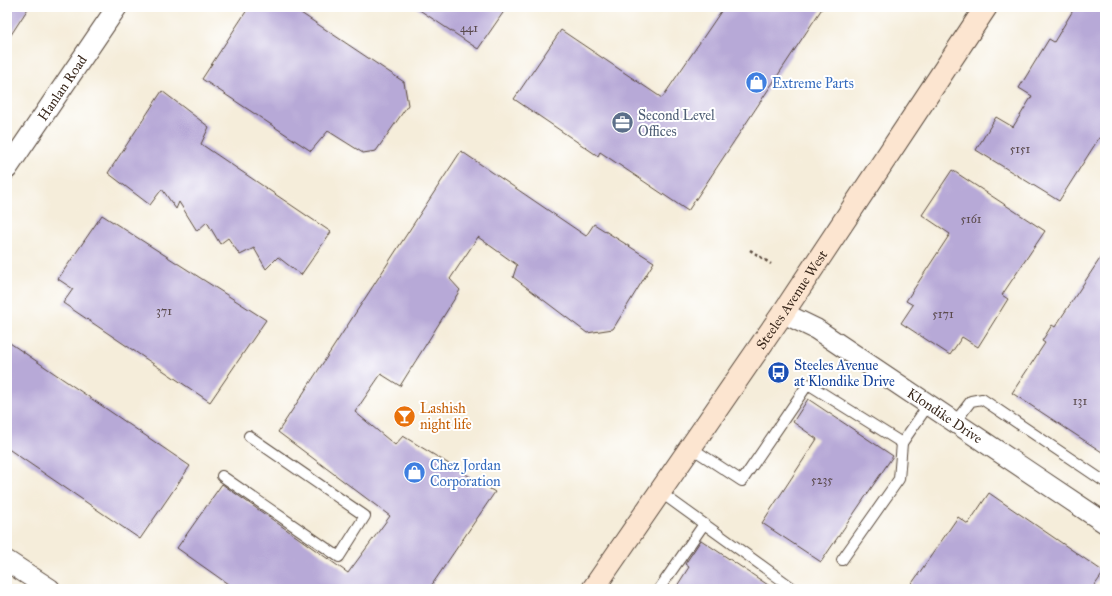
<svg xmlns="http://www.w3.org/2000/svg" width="1112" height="596" viewBox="0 0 1112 596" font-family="'IM FELL Great Primer',serif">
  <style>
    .building { fill: #b7a9d7 }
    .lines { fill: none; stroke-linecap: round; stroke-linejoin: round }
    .service-casing { stroke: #57473a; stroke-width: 12 }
    .minor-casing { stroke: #57473a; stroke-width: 22 }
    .secondary-casing { stroke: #57473a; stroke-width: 24 }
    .path { stroke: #57473a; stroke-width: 2.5; stroke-dasharray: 3 3; stroke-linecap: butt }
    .service { stroke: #fff; stroke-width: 10 }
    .minor { stroke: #fff; stroke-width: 20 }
    .secondary { stroke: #fce5d0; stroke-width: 22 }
    .labels { text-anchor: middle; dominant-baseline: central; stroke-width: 4; stroke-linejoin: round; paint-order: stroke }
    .number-label { font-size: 12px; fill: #5a4a4c }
    .shop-label { font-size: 14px; fill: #366cbe; stroke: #fff; text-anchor: start }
    .street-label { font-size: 14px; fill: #3b2a1e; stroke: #fff }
    .service-label { font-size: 14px; fill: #4e5e75; stroke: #fff; text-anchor: start }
    .transit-label { font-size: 14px; fill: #164399; stroke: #fff; text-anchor: start }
    .food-label { font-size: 14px; fill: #c56008; stroke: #fff; text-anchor: start }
  </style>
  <rect width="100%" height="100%" fill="#fff"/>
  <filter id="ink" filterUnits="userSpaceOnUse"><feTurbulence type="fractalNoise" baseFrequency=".025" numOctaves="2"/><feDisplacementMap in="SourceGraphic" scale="8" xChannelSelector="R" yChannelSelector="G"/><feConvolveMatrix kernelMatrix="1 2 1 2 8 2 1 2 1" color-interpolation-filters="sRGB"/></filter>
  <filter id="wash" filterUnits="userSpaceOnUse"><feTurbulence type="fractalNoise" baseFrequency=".012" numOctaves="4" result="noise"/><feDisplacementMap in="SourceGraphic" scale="16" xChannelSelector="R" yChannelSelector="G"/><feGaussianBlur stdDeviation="0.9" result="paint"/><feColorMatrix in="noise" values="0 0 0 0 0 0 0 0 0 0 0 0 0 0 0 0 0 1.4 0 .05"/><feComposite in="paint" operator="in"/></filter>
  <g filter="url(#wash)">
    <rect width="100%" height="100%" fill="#f5edda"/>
    <g id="blocks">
      <!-- building -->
      <g class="building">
        <path d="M 7,7 L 29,7 L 7,41 Z"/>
        <path d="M 249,7 L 292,7 L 404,82 L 408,105 L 376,151 L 363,153 L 328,131 L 311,151 L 202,79 Z"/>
        <path d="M 415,7 L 507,7 L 478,49 Z"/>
        <path d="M 724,7 L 823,7 L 688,211 L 600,152 L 598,156 L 514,99 L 561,30 L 662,98 Z"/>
        <path d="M 1075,7 L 1105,7 L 1105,141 L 1099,138 L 1059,201 L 976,150 L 996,117 L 1013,127 L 1032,96 L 1019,88 L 1049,39 L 1054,42 Z"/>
        <path d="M 162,91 L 209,127 L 201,144 L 331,232 L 301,275 L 278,257 L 266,269 L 254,248 L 240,255 L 228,238 L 220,244 L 207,222 L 197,231 L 179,202 L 176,209 L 162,189 L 150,205 L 108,173 Z"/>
        <path d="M 461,151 L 586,236 L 594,224 L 654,262 L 613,329 L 587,333 L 513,277 L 517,265 L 478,237 L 450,279 L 460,290 L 400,386 L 381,374 L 355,412 L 395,445 L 403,436 L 495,492 L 429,589 L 235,589 L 177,548 L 222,484 L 348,573 L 390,516 L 278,432 Z"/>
        <path d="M 952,170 L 1045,231 L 1002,295 L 1008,299 L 978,347 L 962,337 L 950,355 L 901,323 L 913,305 L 906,301 L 950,234 L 922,215 Z"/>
        <path d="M 102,215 L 266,320 L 210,402 L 63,303 L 73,289 L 58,279 Z"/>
        <path d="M 1105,251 L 1105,454 L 1012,393 L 1045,343 L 1042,341 L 1052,325 L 1055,327 Z"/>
        <path d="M 7,341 L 190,466 L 140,539 L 7,448 Z"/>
        <path d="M 808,399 L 893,456 L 821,562 L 762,523 L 817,439 L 793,422 Z"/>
        <path d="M 989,493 L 1104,572 L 1092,589 L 908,589 L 958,517 L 968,524 Z"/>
        <path d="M 701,540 L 774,589 L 675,589 L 689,567 L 685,564 Z"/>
      </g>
    </g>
  </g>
  <g filter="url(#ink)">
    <use href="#blocks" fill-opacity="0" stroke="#57473a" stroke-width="1"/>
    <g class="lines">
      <defs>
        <g id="service">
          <path d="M 955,422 L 971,401 L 982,399 L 1105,482"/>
          <path d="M 690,447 L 742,481 L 808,384 L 902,443 L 929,404"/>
          <path d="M 222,476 L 339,557 L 365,516 L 249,436"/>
          <path d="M 660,492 L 794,589"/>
          <path d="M 842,560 L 899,479 L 902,443"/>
          <path d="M 659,589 L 704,524"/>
        </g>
        <g id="minor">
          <path id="s1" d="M 7,169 L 117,7"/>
          <path id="s2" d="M 783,313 L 816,329 L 1105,523"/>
          <path d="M 7,561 L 50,589"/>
        </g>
        <g id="secondary">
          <path id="s3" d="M 593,589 L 783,313 L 986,7"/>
        </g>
      </defs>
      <!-- service casing -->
      <use href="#service" class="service-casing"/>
      <!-- minor casing -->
      <use href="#minor" class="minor-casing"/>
      <!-- secondary casing -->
      <use href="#secondary" class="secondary-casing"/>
      <!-- path -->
      <path class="path" d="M 750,250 L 771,264"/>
      <!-- service -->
      <use href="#service" class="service"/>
      <!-- minor -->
      <use href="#minor" class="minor"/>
      <!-- secondary -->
      <use href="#secondary" class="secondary"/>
    </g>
  </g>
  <!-- icons -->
  <defs>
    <symbol id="shop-disc" viewBox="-11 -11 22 22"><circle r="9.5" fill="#3f7fe0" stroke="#fff"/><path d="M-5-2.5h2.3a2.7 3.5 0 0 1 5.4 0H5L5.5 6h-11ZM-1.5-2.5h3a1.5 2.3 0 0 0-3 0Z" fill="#fff"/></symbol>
    <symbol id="office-disc" viewBox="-11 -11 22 22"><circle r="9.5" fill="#5c6f8a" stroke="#fff"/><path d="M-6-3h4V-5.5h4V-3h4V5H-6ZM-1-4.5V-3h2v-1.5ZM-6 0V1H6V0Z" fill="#fff"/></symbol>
    <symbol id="bus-disc" viewBox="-11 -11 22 22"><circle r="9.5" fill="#1a4fb4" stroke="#fff"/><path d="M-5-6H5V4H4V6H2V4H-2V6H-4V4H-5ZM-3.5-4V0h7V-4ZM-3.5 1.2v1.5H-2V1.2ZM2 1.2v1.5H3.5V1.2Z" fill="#fff"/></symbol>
    <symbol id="bar-disc" viewBox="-11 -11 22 22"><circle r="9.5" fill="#e8710a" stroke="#fff"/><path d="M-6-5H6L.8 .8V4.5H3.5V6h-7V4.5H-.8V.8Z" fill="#fff"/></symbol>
  </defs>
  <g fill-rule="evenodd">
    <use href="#shop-disc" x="744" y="70" width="25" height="25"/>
    <use href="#office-disc" x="610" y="110" width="25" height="25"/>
    <use href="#bus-disc" x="766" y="360" width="25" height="25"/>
    <use href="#bar-disc" x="392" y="404" width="25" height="25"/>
    <use href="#shop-disc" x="402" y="460" width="25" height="25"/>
  </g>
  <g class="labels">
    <!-- number labels -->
    <g class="number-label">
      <text x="469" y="28">441</text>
      <text x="1020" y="149">5151</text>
      <text x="971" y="219">5161</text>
      <text x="164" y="311">371</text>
      <text x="943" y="314">5171</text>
      <text x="1080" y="401">131</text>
      <text x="822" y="480">5235</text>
    </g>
    <!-- shop labels -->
    <g class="shop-label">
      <text x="772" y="83">Extreme Parts</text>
      <text x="430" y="465">Chez Jordan<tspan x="430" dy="16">Corporation</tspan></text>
    </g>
    <!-- street labels -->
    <g class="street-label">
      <text stroke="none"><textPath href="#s1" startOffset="98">Hanlan Road</textPath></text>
      <text stroke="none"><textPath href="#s3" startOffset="351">Steeles Avenue West</textPath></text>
      <text stroke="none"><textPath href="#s2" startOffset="192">Klondike Drive</textPath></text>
    </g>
    <!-- service labels -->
    <g class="service-label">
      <text x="638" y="115">Second Level<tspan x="638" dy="16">Offices</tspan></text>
    </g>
    <!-- transit labels -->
    <g class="transit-label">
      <text x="794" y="365">Steeles Avenue<tspan x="794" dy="16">at Klondike Drive</tspan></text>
    </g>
    <!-- food labels -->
    <g class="food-label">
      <text x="420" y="408">Lashish<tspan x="420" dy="16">night life</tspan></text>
    </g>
  </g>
  <!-- margin -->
  <rect width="1112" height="596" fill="none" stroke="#fff" stroke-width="24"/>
</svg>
